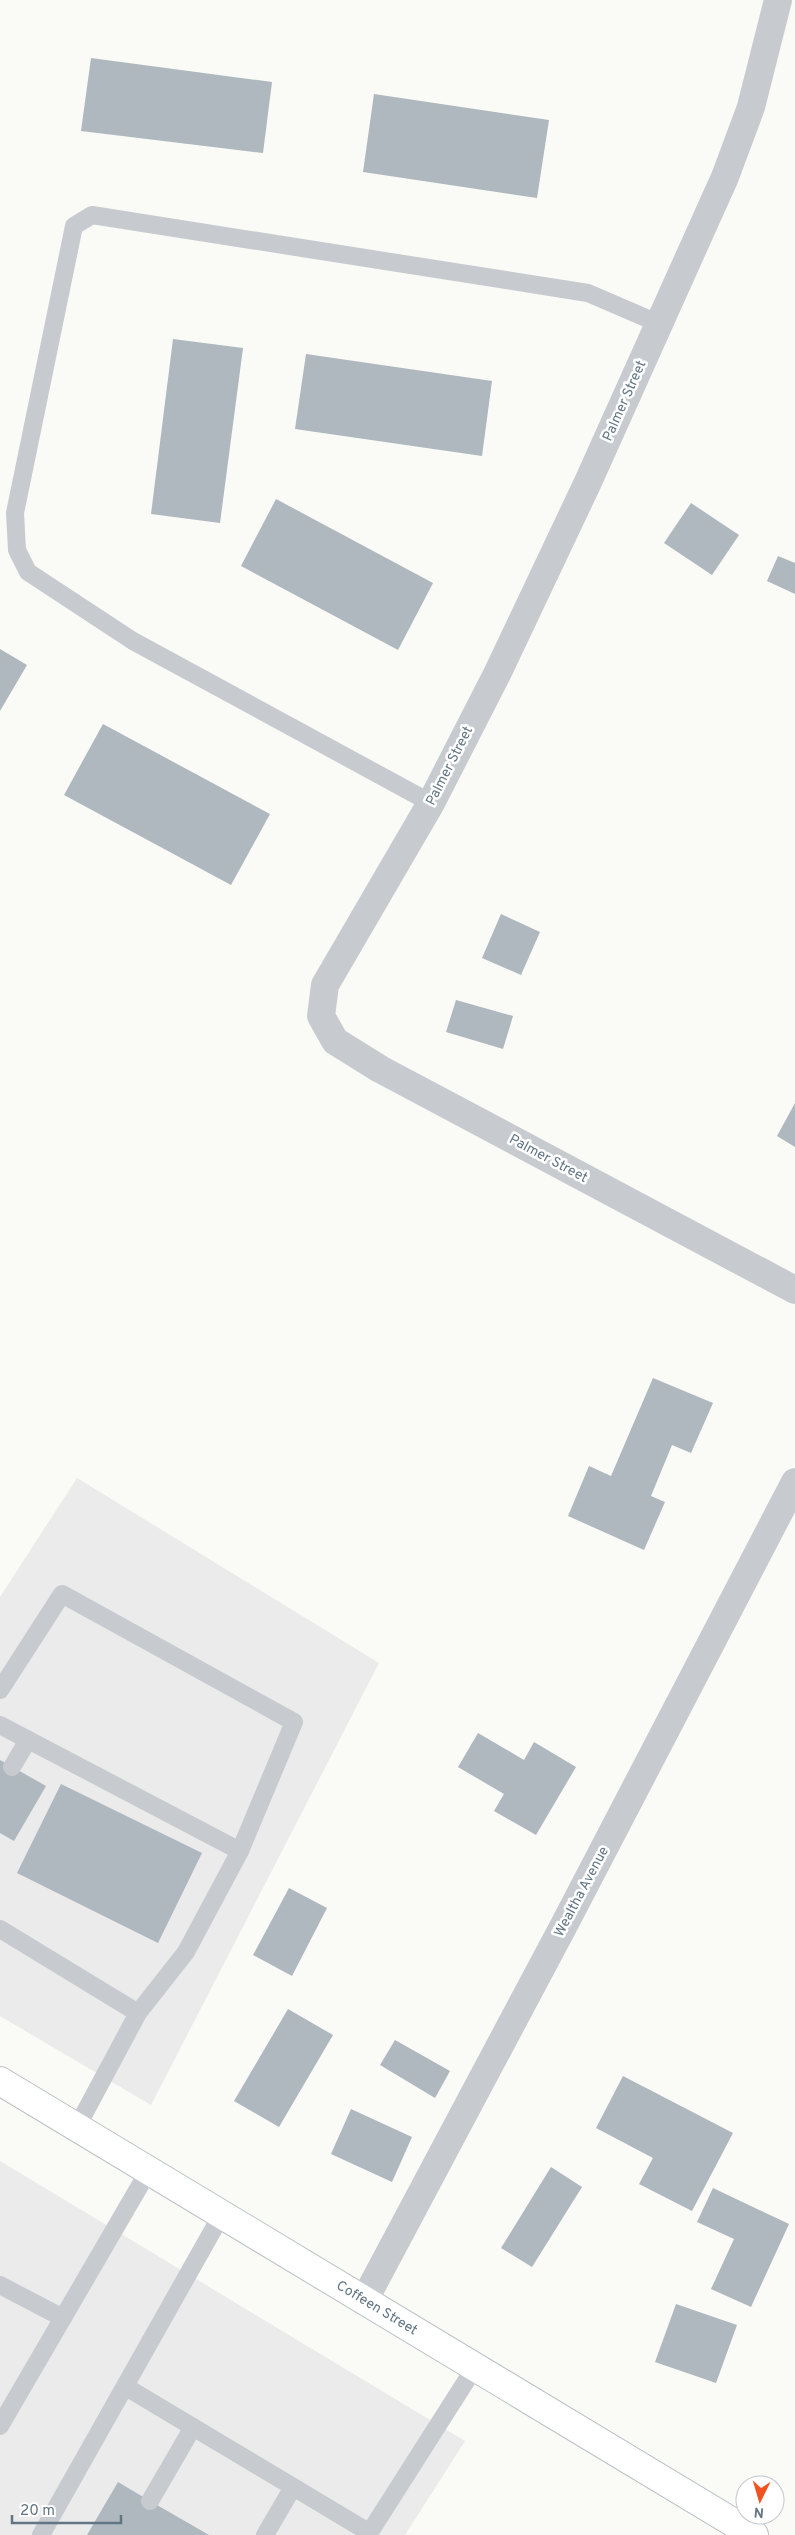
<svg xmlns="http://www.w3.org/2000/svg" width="795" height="2535" viewBox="0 0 795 2535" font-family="Overpass,sans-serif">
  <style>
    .built { fill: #eaebea }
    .building { fill: #afb8be }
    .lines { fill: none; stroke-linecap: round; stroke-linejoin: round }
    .secondary-casing { stroke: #b9bfc3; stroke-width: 30 }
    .service { stroke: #c7cbcf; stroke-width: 18 }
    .minor { stroke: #c7cbcf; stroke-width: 28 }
    .secondary { stroke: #fff; stroke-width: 28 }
    .labels { text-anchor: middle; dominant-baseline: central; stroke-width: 5; stroke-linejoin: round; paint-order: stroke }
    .street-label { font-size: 14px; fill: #627584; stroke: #fff }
  </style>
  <rect width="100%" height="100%" fill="#fafaf7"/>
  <!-- built -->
  <g class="built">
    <path d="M 77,1478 L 379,1663 L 151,2105 L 0,2016 L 0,1597 Z"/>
    <path d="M 0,2161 L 465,2441 L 405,2535 L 0,2535 Z"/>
  </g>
  <!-- building -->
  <g class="building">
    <path d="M 91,58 L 272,82 L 263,153 L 81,131 Z"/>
    <path d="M 374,94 L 549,120 L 537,198 L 363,172 Z"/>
    <path d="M 173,339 L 243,348 L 220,523 L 151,514 Z"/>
    <path d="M 306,354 L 492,381 L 482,456 L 295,429 Z"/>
    <path d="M 276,499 L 433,583 L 398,650 L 241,566 Z"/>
    <path d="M 691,503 L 739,535 L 712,575 L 664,543 Z"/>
    <path d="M 778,556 L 795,563 L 795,594 L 767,581 Z"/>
    <path d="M 0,649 L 27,665 L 0,711 Z"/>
    <path d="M 103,724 L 270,814 L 231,885 L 64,795 Z"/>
    <path d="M 501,914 L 540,932 L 521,975 L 482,958 Z"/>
    <path d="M 456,1000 L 513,1016 L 503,1049 L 446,1032 Z"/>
    <path d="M 795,1103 L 795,1147 L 777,1136 Z"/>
    <path d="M 653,1378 L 713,1403 L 691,1453 L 672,1445 L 651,1496 L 665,1502 L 644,1550 L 568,1516 L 589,1466 L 611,1476 Z"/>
    <path d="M 478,1733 L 524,1760 L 534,1742 L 576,1767 L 536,1835 L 494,1811 L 504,1794 L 458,1767 Z"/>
    <path d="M 0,1760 L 46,1786 L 14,1841 L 0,1833 Z"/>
    <path d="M 61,1784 L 202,1853 L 158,1943 L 17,1873 Z"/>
    <path d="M 289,1888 L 327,1908 L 292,1976 L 253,1955 Z"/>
    <path d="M 288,2009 L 333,2035 L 279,2127 L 234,2101 Z"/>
    <path d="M 395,2040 L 450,2071 L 435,2098 L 380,2065 Z"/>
    <path d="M 623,2076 L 733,2133 L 692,2211 L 639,2184 L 653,2158 L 596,2128 Z"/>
    <path d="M 351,2109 L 412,2137 L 392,2182 L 331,2154 Z"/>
    <path d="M 551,2167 L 582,2187 L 532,2267 L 501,2248 Z"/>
    <path d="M 713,2188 L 789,2224 L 751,2307 L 711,2289 L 734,2239 L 697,2222 Z"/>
    <path d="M 676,2304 L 737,2325 L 716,2383 L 655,2362 Z"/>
    <path d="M 118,2482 L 150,2501 L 209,2535 L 87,2535 Z"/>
  </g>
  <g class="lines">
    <defs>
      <g id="secondary">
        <path id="s1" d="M 0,2081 L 754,2535"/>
      </g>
    </defs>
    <!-- secondary casing -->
    <use href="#secondary" class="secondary-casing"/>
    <!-- service -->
    <g class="service">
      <path d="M 431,803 L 133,641 L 28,572 L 17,550 L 15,513 L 74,226 L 92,215 L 588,293 L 660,324"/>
      <path d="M 0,1690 L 62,1594 L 294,1722 L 240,1851"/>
      <path d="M 0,1725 L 240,1851 L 186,1952 L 138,2013"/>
      <path d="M 12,1767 L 28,1740"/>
      <path d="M 0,1929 L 138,2013 L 77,2127"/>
      <path d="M 0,2285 L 63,2318"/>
      <path d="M 126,2387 L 370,2533"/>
      <path d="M 0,2426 L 149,2170"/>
      <path d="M 150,2501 L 193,2427"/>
      <path d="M 41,2535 L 222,2214"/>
      <path d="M 265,2535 L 293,2487"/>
      <path d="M 368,2535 L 475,2367"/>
    </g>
    <!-- minor -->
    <g class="minor">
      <path d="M 778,0 L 751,107 L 725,177 L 588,482 L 498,672 L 431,803 L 325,985 L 321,1016 L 335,1041 L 380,1069 L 795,1290"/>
      <path d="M 365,2299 L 563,1927 L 795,1482"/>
    </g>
    <!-- secondary -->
    <use href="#secondary" class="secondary"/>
  </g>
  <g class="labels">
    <!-- street labels -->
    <g class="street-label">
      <text transform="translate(625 401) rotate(-66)">Palmer Street</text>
      <text transform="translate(450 766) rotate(-63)">Palmer Street</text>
      <text transform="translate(548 1159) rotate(28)">Palmer Street</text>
      <text transform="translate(582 1892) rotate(-62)">Wealtha Avenue</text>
      <text stroke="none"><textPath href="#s1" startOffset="440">Coffeen Street</textPath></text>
    </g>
  </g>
  <!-- north arrow -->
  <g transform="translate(760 2500) rotate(185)"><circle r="24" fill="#ffffff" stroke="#c0c8ce"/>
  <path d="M0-4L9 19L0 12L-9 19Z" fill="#f05220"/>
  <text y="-8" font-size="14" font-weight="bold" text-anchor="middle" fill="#627584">N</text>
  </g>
  <!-- scale -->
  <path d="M12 2515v8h109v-8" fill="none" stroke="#627584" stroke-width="2.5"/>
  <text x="20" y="2515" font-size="15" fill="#627584" stroke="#ffffff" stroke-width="4" paint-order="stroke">20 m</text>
</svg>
